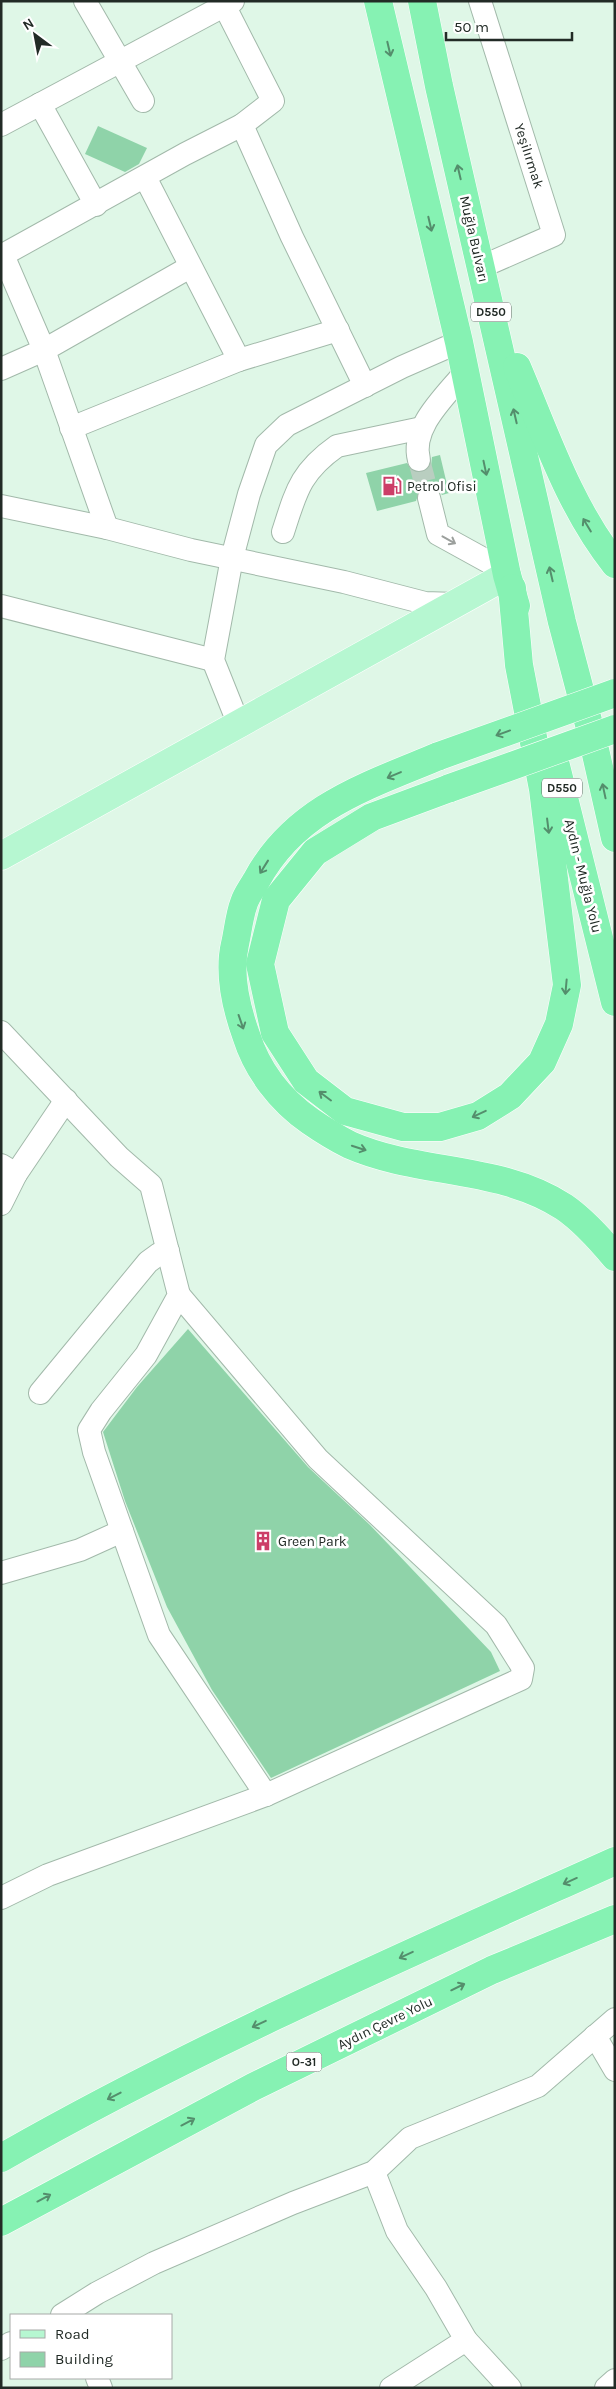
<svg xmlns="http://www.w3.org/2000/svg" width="616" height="2389" viewBox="0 0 616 2389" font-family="Karla,sans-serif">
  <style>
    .building { fill: #8fd3a9 }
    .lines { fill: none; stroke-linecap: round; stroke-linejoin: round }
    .minor-tunnel { stroke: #b9cec0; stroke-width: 22; stroke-dasharray: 22 11; stroke-linecap: butt }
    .minor-casing { stroke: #a2b9aa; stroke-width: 24 }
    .major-casing { stroke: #fff; stroke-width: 29 }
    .highway-casing { stroke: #fff; stroke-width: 29 }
    .minor { stroke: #fff; stroke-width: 22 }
    .major { stroke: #b6f7d1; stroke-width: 28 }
    .highway { stroke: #86f2b3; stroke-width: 28 }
    .highway-bridge-casing { stroke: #fff; stroke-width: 29; stroke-linecap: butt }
    .highway-bridge { stroke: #86f2b3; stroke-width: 28 }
    .oneway { stroke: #548e6c }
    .oneway2 { stroke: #9ca09d }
    .labels { text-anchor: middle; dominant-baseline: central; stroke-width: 5; stroke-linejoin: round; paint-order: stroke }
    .shield { fill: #fff; stroke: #646b67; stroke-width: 1 }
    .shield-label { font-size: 12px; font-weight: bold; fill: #222b26 }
    .street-label { font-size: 14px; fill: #222b26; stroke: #fff }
    .poi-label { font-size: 14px; fill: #222b26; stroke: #fff; text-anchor: start }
  </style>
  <rect width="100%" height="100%" fill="#dff7e7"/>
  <!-- building -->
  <g class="building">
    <path d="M 98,126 L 147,148 L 139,164 L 125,172 L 85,154 Z"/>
    <path d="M 440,455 L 449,493 L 442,495 L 438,489 L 426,485 L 420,489 L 416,501 L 377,511 L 366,473 L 407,463 L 413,472 L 421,473 L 431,466 L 432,457 Z"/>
    <path d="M 188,1329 L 308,1467 L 370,1525 L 491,1652 L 500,1671 L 271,1778 L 212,1690 L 167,1607 L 125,1501 L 103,1432 L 137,1387 Z"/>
  </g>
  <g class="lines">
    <!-- minor-tunnel -->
    <path class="minor-tunnel" d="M 419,460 L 429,498"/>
    <defs>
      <g id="minor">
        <path d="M 85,1 L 143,101"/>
        <path d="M 480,1 L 554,235 L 481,267"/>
        <path d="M 40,104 L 96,205"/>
        <path d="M 1,125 L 233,1"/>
        <path d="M 242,125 L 292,237 L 365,386"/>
        <path d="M 145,177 L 239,360"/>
        <path d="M 1,256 L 185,154 L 242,125 L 273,101 L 222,1"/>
        <path d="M 1,369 L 44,350 L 3,255"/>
        <path d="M 71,428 L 239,360 L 338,330"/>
        <path d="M 419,460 C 410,427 446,396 465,372"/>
        <path d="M 429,498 L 438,534 L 507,572"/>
        <path d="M 1,506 L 107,528 L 191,550 L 344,582 L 425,603 L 456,604"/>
        <path d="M 107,528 L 44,350 L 190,267"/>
        <path d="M 283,532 C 296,492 300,472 337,446 L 422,428"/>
        <path d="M 1,606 L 213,660"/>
        <path d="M 239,725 L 213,660 L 232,558 L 249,494 L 266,445 L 287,425 L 402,367 L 459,342"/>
        <path d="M 1,1032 L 119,1157 L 151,1185 L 179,1295 L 146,1355 L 101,1411 L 89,1430 L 94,1452 L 159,1635 L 266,1795"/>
        <path d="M 1,1165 L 16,1174 L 1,1204"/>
        <path d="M 16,1174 L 66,1100"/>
        <path d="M 40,1393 L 148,1262 L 159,1254 L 168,1251"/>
        <path d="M 1,1573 L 80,1550 L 122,1531"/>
        <path d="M 1,1898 L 48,1875 L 266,1795 L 521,1679 L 523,1668 L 496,1625 L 318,1459 L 179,1295"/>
        <path d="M 595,2036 L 615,2070"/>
        <path d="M 374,2172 L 397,2231 L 436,2288 L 466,2340 L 510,2388"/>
        <path d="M 62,2315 L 97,2293 L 154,2263 L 293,2203 L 374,2172 L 410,2138 L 538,2086 L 615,2019"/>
        <path d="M 1,2349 L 11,2343"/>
        <path d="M 97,2378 L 101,2388"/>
        <path d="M 391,2388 L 466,2340"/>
        <path d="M 606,2388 L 615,2380"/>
      </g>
      <path id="major" d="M 1,856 L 507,575"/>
      <g id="highway">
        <path d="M 378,1 L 459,342 L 507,575 L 516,606"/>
        <path d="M 422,1 L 439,86 L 562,622 L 591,732 L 615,838"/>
        <path d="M 517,367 C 546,435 569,506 615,564"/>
        <path d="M 439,756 C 367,786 295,808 256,881 C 252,888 246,896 244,903 C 239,916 238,931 235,944 C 228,974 236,1007 246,1035 C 257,1070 280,1100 310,1121 C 323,1130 336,1138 350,1145 C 418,1175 500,1165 564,1207 C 583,1220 600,1239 615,1257"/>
        <path d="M 555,762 L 615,1002"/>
        <path d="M 450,788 L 372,817 L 315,852 L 276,900 L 260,964 L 275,1033 L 306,1081 L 345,1111 L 403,1127 L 440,1127 L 478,1116 L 510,1096 L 542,1062 L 559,1024 L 567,985 L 543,789 L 519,665 L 512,588"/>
        <path d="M 1,2158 C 199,2045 408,1954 615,1861"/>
        <path d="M 1,2222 L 253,2087 L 492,1970 L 615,1919"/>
      </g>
    </defs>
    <!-- minor casing -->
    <use href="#minor" class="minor-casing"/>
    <!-- major casing -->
    <use href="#major" class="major-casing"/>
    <!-- highway casing -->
    <use href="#highway" class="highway-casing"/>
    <!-- minor -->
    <use href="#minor" class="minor"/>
    <!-- major -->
    <use href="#major" class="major"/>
    <!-- highway -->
    <use href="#highway" class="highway"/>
    <defs>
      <g id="highway-bridge">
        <path d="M 439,756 L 615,693"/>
        <path d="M 450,788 L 615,729"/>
      </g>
    </defs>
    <!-- highway-bridge casing -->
    <use href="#highway-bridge" class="highway-bridge-casing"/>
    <!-- highway-bridge -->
    <use href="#highway-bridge" class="highway-bridge"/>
  </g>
  <!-- one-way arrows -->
  <defs><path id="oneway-shaft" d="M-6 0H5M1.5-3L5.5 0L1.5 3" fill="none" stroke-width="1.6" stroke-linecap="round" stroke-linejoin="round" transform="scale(1.25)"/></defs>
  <g class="oneway">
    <use href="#oneway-shaft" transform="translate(389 49) rotate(77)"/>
    <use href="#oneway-shaft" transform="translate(459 172) rotate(-103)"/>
    <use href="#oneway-shaft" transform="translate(430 224) rotate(77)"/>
    <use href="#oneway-shaft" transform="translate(515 416) rotate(-103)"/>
    <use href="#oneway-shaft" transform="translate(485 468) rotate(78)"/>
    <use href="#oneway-shaft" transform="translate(587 525) rotate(-121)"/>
    <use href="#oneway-shaft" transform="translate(551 574) rotate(-103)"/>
    <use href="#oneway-shaft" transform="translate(503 733) rotate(160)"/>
    <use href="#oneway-shaft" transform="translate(394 775) rotate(157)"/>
    <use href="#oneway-shaft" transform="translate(604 791) rotate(-102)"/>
    <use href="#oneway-shaft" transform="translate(548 826) rotate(83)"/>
    <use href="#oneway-shaft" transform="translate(264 867) rotate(122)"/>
    <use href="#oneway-shaft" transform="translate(566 987) rotate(95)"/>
    <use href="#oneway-shaft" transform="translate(241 1022) rotate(71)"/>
    <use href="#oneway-shaft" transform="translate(325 1096) rotate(-143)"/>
    <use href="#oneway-shaft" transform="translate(479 1114) rotate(155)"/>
    <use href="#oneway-shaft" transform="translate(359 1148) rotate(18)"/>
    <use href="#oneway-shaft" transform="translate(570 1881) rotate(156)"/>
    <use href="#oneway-shaft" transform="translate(406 1955) rotate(155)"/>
    <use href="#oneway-shaft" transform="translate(458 1987) rotate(-26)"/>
    <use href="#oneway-shaft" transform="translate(259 2024) rotate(155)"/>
    <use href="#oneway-shaft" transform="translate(114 2096) rotate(153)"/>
    <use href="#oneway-shaft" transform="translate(188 2122) rotate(-28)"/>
    <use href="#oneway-shaft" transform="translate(44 2198) rotate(-28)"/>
  </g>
  <use class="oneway2" href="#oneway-shaft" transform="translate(449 540) rotate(29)"/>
  <!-- icons -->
  <defs>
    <symbol id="fuel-bare" viewBox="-9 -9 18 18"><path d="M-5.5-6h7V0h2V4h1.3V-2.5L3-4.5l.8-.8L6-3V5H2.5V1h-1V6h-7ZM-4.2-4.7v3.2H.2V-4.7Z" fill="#cc3e68" stroke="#fff" stroke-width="2.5" paint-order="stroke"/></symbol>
    <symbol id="building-bare" viewBox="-9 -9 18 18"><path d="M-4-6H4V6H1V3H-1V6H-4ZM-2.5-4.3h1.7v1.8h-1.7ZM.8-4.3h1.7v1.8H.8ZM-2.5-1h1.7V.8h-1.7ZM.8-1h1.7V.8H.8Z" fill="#cc3e68" stroke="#fff" stroke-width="2.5" paint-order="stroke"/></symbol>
  </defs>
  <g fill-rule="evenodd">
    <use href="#fuel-bare" x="378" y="472" width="28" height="28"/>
    <use href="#building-bare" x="249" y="1527" width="28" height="28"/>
  </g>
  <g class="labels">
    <!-- shield labels -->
    <g class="shield">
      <rect x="471" y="302.5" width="40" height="19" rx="4"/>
      <rect x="542" y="778.5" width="40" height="19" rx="4"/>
      <rect x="286.5" y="2052.5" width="35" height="19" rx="4"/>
    </g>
    <g class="shield-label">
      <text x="491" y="312">D550</text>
      <text x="562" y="788">D550</text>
      <text x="304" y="2062">O-31</text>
    </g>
    <!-- street labels -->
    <g class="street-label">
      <text transform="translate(529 156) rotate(72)">Yeşilırmak</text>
      <text transform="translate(474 239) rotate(77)">Muğla Bulvarı</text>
      <text transform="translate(583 876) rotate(76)">Aydın - Muğla Yolu</text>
      <text transform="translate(385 2023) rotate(-26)">Aydın Çevre Yolu</text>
    </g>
    <!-- poi labels -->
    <g class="poi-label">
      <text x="407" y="486">Petrol Ofisi</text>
      <text x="278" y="1541">Green Park</text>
    </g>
  </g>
  <!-- border -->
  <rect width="616" height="2389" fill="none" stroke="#222b26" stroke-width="5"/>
  <!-- legend -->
  <rect x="10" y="2314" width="162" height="65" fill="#ffffff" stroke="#a7aaa8"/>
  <rect x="20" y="2330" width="25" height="8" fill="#b6f7d1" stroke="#a7aaa8"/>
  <text x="55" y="2339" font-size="15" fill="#222b26">Road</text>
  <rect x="20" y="2352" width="25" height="15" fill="#8fd3a9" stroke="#a7aaa8"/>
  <text x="55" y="2364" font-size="15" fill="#222b26">Building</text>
  <!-- north arrow -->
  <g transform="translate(35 35) rotate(328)" stroke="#ffffff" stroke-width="4" paint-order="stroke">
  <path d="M0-4L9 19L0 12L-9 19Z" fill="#222b26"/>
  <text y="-8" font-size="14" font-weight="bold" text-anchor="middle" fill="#222b26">N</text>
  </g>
  <!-- scale -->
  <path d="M446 32v8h126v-8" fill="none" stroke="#222b26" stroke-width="2.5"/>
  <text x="454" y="32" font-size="15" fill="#222b26" stroke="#ffffff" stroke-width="4" paint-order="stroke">50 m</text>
</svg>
